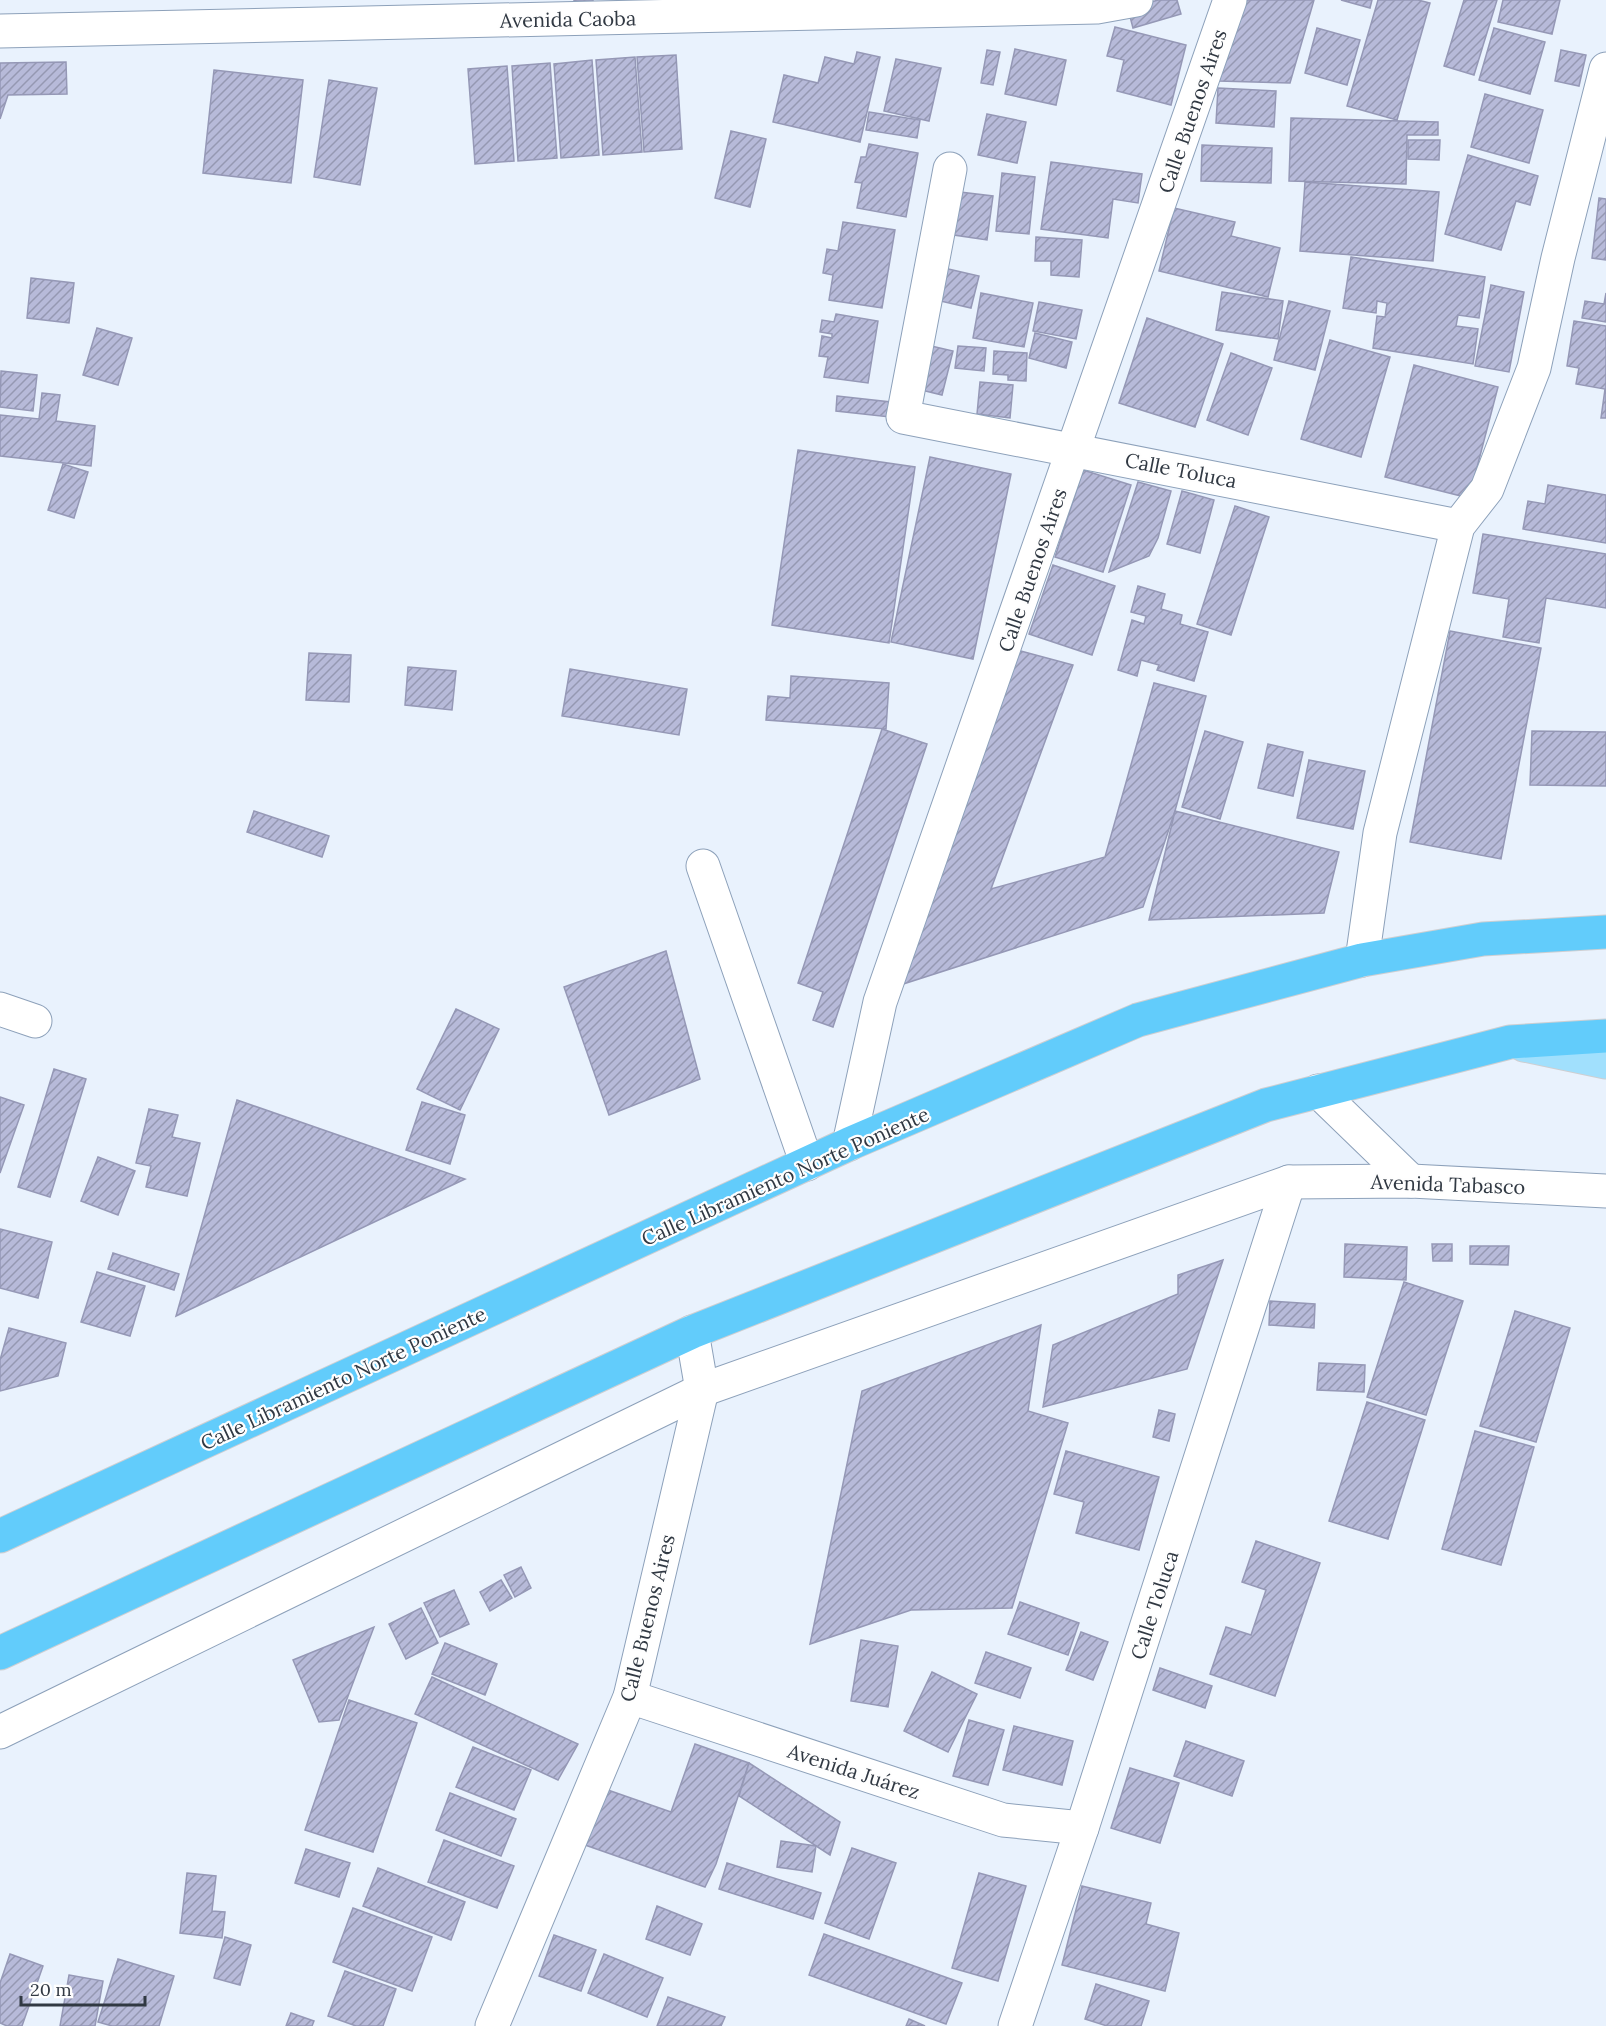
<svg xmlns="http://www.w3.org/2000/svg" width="1606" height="2026" viewBox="0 0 1606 2026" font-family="Lora,serif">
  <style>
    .building { fill: url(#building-hatch); stroke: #9598b6; stroke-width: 1.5 }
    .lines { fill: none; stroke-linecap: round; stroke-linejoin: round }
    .minor-casing { stroke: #8da1ba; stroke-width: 35 }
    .major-casing { stroke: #cecfd2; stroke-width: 35 }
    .highway-casing { stroke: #cecfd2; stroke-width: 35 }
    .minor { stroke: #fff; stroke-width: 33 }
    .major { stroke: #a1e0fd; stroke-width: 33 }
    .highway { stroke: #62ccfb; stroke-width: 33 }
    .labels { text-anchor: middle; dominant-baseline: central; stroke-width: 4.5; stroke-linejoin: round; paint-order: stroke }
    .street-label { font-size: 20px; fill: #313943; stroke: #fefefe }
  </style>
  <defs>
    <pattern id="building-hatch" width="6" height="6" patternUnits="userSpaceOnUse" patternTransform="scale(1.5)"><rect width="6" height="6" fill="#b7bad9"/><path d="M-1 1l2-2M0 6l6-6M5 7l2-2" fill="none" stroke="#9598b2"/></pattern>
  </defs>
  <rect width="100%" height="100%" fill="#e9f2fd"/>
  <!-- building -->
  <g class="building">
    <rect x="574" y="0" width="19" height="12"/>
    <path d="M 1158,0 L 1177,0 L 1181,14 L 1133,28 L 1128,9 Z"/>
    <path d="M 1247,0 L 1314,0 L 1290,83 L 1219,81 Z"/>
    <path d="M 1341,0 L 1372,0 L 1370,8 Z"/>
    <path d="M 1378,0 L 1418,0 L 1430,3 L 1397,120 L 1347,106 Z"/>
    <path d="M 1464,0 L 1497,0 L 1474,75 L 1444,66 Z"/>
    <path d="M 1503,0 L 1560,0 L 1552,34 L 1498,22 Z"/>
    <path d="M 1115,27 L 1186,45 L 1171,105 L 1117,91 L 1124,60 L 1107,56 Z"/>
    <path d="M 1317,28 L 1360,40 L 1347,85 L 1305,73 Z"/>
    <path d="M 1494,28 L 1545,42 L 1530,94 L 1479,80 Z"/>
    <path d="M 1015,49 L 1066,60 L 1056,105 L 1005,94 Z"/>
    <path d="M 987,50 L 1000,52 L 993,85 L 981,83 Z"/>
    <path d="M 1561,50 L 1586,55 L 1579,86 L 1555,81 Z"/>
    <path d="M 857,52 L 880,57 L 860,142 L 773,122 L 784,75 L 818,83 L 825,57 L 854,64 Z"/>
    <path d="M 676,55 L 682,149 L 644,152 L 637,57 Z"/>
    <path d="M 635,57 L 642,152 L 603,155 L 596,60 Z"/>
    <path d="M 896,59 L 941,68 L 929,121 L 884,111 Z"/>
    <path d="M 592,60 L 599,155 L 561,158 L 554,64 Z"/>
    <path d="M 66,62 L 67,94 L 8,95 L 0,119 L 0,63 Z"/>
    <path d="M 550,63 L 557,158 L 518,161 L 512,66 Z"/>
    <path d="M 507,66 L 514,161 L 475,164 L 468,69 Z"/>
    <path d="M 214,70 L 303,80 L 291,183 L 203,173 Z"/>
    <path d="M 329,80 L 377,88 L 360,185 L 314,177 Z"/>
    <path d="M 1218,88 L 1276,91 L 1274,127 L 1216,123 Z"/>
    <path d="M 1485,94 L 1543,110 L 1529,163 L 1471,147 Z"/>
    <path d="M 869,112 L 920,120 L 917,138 L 866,130 Z"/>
    <path d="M 987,114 L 1026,122 L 1017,163 L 978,155 Z"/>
    <path d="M 1291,118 L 1438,122 L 1438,135 L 1407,135 L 1406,184 L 1289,181 Z"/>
    <path d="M 731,131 L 766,139 L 750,207 L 715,198 Z"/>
    <path d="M 1408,140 L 1440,140 L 1439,160 L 1408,159 Z"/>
    <path d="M 869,144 L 918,153 L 906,217 L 857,208 L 862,183 L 855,182 L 861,157 L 866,157 Z"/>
    <path d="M 1202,145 L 1272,148 L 1271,183 L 1201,181 Z"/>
    <path d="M 1468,155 L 1538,176 L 1530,205 L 1516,201 L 1501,250 L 1445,234 Z"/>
    <path d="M 1051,162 L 1142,174 L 1138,203 L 1113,199 L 1108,238 L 1041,229 Z"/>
    <path d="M 1002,173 L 1035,177 L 1029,234 L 996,231 Z"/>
    <path d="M 1305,182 L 1439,192 L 1433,261 L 1300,251 Z"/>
    <path d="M 960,192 L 993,196 L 987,240 L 954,235 Z"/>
    <path d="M 1599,198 L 1606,199 L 1606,260 L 1592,258 Z"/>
    <path d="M 1174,208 L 1235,222 L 1231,236 L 1280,248 L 1268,297 L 1159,271 Z"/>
    <path d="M 843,222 L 895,230 L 882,308 L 829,300 L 833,275 L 823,273 L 827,249 L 838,251 Z"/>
    <path d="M 1036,237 L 1082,240 L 1079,277 L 1051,275 L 1051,261 L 1035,261 Z"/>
    <path d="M 1351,257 L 1485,277 L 1479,318 L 1458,315 L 1456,326 L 1478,329 L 1473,364 L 1373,348 L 1377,316 L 1385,317 L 1387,303 L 1377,301 L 1376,313 L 1343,308 Z"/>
    <path d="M 944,268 L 979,276 L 971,308 L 936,300 Z"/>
    <path d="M 31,278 L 74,283 L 69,323 L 27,318 Z"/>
    <path d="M 1491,285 L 1524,292 L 1509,372 L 1475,366 Z"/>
    <path d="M 1222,292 L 1283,301 L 1278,339 L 1216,330 Z"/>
    <path d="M 981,293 L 1033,303 L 1024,347 L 973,338 Z"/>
    <path d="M 1606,293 L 1606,322 L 1582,318 L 1585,301 L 1604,304 Z"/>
    <path d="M 1289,301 L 1330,311 L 1315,370 L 1274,360 Z"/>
    <path d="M 1039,302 L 1082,310 L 1076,339 L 1033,331 Z"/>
    <path d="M 836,314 L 878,321 L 868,383 L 824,377 L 828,357 L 819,356 L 822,336 L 832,338 L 832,334 L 820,332 L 822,320 L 834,322 Z"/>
    <path d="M 1147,318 L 1223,344 L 1195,427 L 1119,403 Z"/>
    <path d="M 1574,321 L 1606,326 L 1606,418 L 1601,418 L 1605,389 L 1576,384 L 1579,368 L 1567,366 Z"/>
    <path d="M 97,328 L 132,338 L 118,385 L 83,375 Z"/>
    <path d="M 1035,333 L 1072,342 L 1066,368 L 1029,358 Z"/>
    <path d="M 1330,340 L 1390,357 L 1361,457 L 1301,439 Z"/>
    <path d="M 927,345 L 953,351 L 942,395 L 917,389 Z"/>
    <path d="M 958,346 L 986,348 L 984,371 L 955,368 Z"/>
    <path d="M 994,351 L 1027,353 L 1026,381 L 1008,380 L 1008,375 L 993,374 Z"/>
    <path d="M 1231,353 L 1272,368 L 1248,435 L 1207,420 Z"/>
    <path d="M 1414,365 L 1498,387 L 1469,498 L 1385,477 Z"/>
    <path d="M 1,371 L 37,375 L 33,411 L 0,407 Z"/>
    <path d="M 980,382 L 1013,385 L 1010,418 L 977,414 Z"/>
    <path d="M 42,393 L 60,395 L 56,421 L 95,426 L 91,466 L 0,456 L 0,415 L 39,419 Z"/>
    <path d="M 837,396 L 891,402 L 890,417 L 836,411 Z"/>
    <path d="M 798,450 L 915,467 L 889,643 L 772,625 Z"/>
    <path d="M 930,457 L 1011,474 L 973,659 L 891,642 Z"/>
    <path d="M 63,464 L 88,472 L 74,518 L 48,510 Z"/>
    <path d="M 1083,470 L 1131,485 L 1103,572 L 1055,557 Z"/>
    <path d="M 1138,482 L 1171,491 L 1158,538 L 1149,556 L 1109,572 Z"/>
    <path d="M 1548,485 L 1606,495 L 1606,543 L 1523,529 L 1528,501 L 1545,504 Z"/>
    <path d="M 1182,491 L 1214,500 L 1200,553 L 1167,544 Z"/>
    <path d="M 1235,506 L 1269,517 L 1231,635 L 1197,624 Z"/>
    <path d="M 1483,534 L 1606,554 L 1606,608 L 1546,598 L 1539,643 L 1503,637 L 1509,599 L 1473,593 Z"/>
    <path d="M 1053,565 L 1115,586 L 1092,655 L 1029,634 Z"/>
    <path d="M 1138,586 L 1165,594 L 1161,609 L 1182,615 L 1180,624 L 1208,632 L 1194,681 L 1157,670 L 1159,665 L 1141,660 L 1137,676 L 1118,670 L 1132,620 L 1144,624 L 1146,616 L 1131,612 Z"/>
    <path d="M 1450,631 L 1541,648 L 1501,859 L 1410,842 Z"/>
    <path d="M 1017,650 L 1073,665 L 991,889 L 1105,857 L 1154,683 L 1206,696 L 1175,811 L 1143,907 L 897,986 Z"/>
    <path d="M 309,653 L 351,655 L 349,702 L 306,700 Z"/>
    <path d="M 408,667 L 456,671 L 452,710 L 405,705 Z"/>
    <path d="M 570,669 L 687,689 L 679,735 L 562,716 Z"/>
    <path d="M 791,676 L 889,683 L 886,729 L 766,720 L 768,696 L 790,698 Z"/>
    <path d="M 882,729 L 927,744 L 833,1027 L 813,1020 L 823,992 L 798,983 Z"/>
    <path d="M 1205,731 L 1243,742 L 1220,819 L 1182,807 Z"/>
    <path d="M 1532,731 L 1606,732 L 1606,786 L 1530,785 Z"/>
    <path d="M 1268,744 L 1303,752 L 1293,796 L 1258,788 Z"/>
    <path d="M 1309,760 L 1365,771 L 1353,829 L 1297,818 Z"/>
    <path d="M 254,811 L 329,836 L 322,857 L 247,832 Z"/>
    <path d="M 1175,811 L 1339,852 L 1324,913 L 1149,920 Z"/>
    <path d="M 666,951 L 700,1079 L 609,1115 L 564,987 Z"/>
    <path d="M 456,1009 L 499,1029 L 460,1110 L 417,1089 Z"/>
    <path d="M 54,1069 L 86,1079 L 50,1197 L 18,1187 Z"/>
    <path d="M 0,1097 L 24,1105 L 0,1173 Z"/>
    <path d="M 237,1100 L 465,1179 L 176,1316 Z"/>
    <path d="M 422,1102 L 465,1115 L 450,1164 L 406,1150 Z"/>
    <path d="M 149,1109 L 178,1115 L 172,1137 L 200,1143 L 187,1196 L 146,1187 L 151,1166 L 136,1163 Z"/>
    <path d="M 98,1157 L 135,1171 L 118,1215 L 81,1201 Z"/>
    <path d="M 0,1229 L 52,1242 L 38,1298 L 0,1288 Z"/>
    <path d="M 1345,1244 L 1407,1247 L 1406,1280 L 1344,1277 Z"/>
    <path d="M 1432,1244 L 1452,1244 L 1452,1261 L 1433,1261 Z"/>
    <path d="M 1470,1246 L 1509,1246 L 1508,1265 L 1470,1264 Z"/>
    <path d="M 113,1253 L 179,1274 L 174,1290 L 108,1269 Z"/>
    <path d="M 1223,1260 L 1187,1369 L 1043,1407 L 1053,1345 L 1178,1294 L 1178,1275 Z"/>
    <path d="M 97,1272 L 145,1286 L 130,1336 L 81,1322 Z"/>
    <path d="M 1404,1282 L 1463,1301 L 1426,1415 L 1367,1397 Z"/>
    <path d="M 1270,1301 L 1315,1304 L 1314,1328 L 1269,1325 Z"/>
    <path d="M 1515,1311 L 1570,1328 L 1536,1442 L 1480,1426 Z"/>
    <path d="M 1041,1325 L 1028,1411 L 1068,1423 L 1012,1608 L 911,1610 L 810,1644 L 862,1391 Z"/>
    <path d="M 9,1328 L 66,1343 L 58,1376 L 0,1391 L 0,1360 Z"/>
    <path d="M 1319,1363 L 1365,1365 L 1364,1392 L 1317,1390 Z"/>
    <path d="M 1367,1402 L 1425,1420 L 1388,1539 L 1329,1521 Z"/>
    <path d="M 1159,1410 L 1175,1414 L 1169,1441 L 1153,1437 Z"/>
    <path d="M 1475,1431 L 1534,1447 L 1501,1565 L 1442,1549 Z"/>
    <path d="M 1066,1451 L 1159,1477 L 1139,1550 L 1076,1533 L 1084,1502 L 1054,1494 Z"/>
    <path d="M 1256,1541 L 1320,1563 L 1275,1696 L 1210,1674 L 1226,1627 L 1251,1635 L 1266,1590 L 1242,1582 Z"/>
    <path d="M 521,1567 L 531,1588 L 515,1597 L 504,1575 Z"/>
    <path d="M 501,1580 L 512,1598 L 490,1611 L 480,1592 Z"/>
    <path d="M 454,1590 L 469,1624 L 440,1637 L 424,1603 Z"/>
    <path d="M 1020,1602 L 1079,1623 L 1068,1655 L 1008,1634 Z"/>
    <path d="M 421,1608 L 438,1643 L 406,1659 L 389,1624 Z"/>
    <path d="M 374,1627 L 339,1720 L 319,1722 L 293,1660 Z"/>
    <path d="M 1081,1632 L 1108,1642 L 1093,1680 L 1066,1670 Z"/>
    <path d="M 861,1640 L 898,1646 L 888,1707 L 851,1701 Z"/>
    <path d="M 445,1643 L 497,1664 L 485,1695 L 432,1674 Z"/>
    <path d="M 986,1652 L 1031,1668 L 1020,1698 L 975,1683 Z"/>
    <path d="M 1160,1668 L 1212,1686 L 1205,1708 L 1153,1690 Z"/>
    <path d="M 932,1672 L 977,1694 L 948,1752 L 904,1731 Z"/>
    <path d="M 432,1677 L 578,1744 L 558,1780 L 415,1714 Z"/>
    <path d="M 349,1700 L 417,1723 L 373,1852 L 305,1830 Z"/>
    <path d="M 969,1720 L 1004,1730 L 988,1785 L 953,1776 Z"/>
    <path d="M 1014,1726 L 1073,1741 L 1062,1785 L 1003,1770 Z"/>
    <path d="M 1186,1741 L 1244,1761 L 1232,1796 L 1174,1776 Z"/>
    <path d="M 695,1744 L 749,1763 L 716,1864 L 705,1887 L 585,1845 L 605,1789 L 671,1812 Z"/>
    <path d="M 473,1747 L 531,1770 L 514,1810 L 456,1787 Z"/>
    <path d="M 749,1763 L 840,1822 L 830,1855 L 739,1796 Z"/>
    <path d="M 1130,1768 L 1179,1783 L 1160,1843 L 1111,1828 Z"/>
    <path d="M 450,1793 L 516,1819 L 501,1856 L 436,1830 Z"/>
    <path d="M 444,1840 L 514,1866 L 497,1908 L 428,1882 Z"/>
    <path d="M 781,1841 L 816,1846 L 812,1872 L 777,1867 Z"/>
    <path d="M 852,1848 L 896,1863 L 869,1939 L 825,1923 Z"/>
    <path d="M 306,1849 L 350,1863 L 339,1897 L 295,1883 Z"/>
    <path d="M 727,1863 L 821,1893 L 813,1919 L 719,1889 Z"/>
    <path d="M 378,1868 L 465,1902 L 451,1940 L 363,1906 Z"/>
    <path d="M 187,1873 L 216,1876 L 212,1911 L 225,1912 L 222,1938 L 180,1933 Z"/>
    <path d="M 979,1873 L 1026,1886 L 998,1981 L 952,1968 Z"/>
    <path d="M 1082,1886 L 1151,1903 L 1146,1924 L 1179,1933 L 1165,1991 L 1062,1965 Z"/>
    <path d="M 657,1906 L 702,1924 L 690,1955 L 646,1939 Z"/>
    <path d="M 353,1908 L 432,1937 L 412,1991 L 333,1962 Z"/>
    <path d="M 824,1934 L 962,1983 L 946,2024 L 809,1975 Z"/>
    <path d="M 554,1935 L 596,1950 L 581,1991 L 539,1976 Z"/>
    <path d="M 225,1937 L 251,1945 L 240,1985 L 214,1978 Z"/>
    <path d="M 10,1954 L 43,1966 L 22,2026 L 7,2026 L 0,2023 L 0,1983 Z"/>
    <path d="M 604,1954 L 663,1978 L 647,2017 L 588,1993 Z"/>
    <path d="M 118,1959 L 174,1976 L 159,2026 L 112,2026 L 98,2022 Z"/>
    <path d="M 345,1971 L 396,1989 L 383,2026 L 356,2026 L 328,2016 Z"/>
    <path d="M 69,1975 L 103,1981 L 95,2026 L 60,2026 Z"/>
    <path d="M 1096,1984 L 1149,2001 L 1141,2026 L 1107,2026 L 1085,2019 Z"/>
    <path d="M 668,1997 L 725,2017 L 721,2026 L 657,2026 Z"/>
    <path d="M 291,2013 L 314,2021 L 312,2026 L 286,2026 Z"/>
    <path d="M 909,2019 L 925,2026 L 906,2026 Z"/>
  </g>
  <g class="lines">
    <defs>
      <g id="minor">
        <path d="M 0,31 L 1097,7 L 1136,0"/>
        <path d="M 950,169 L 903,417 L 1458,526"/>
        <path d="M 703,866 L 807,1164"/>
        <path d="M 1362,960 L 1380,833 L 1458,526 L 1487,489 L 1534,368 L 1558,258 L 1606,69"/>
        <path d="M 0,1009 L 35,1021"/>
        <path d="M 1318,1091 L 1411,1181"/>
        <path d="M 849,1144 L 880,1002 L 1230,0"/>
        <path d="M 630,1697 L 1003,1820 L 1082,1828"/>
        <path d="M 0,1732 L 702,1390 L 1289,1182 L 1411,1181 L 1606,1191"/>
        <path d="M 492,2026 L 630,1697 L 702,1390 L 692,1332"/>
        <path d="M 1015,2026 L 1082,1828 L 1289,1182"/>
      </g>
      <path id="major" d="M 1524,1045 L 1606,1062"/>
      <g id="highway">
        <path d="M 0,1536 L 849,1144 L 1138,1020 L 1362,960 L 1483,939 L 1606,932"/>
        <path d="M 0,1653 L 692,1332 L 1266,1105 L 1510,1042 L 1606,1036"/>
      </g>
    </defs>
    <!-- minor casing -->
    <use href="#minor" class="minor-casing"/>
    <!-- major casing -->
    <use href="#major" class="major-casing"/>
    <!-- highway casing -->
    <use href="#highway" class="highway-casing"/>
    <!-- minor -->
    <use href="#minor" class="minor"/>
    <!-- major -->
    <use href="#major" class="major"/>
    <!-- highway -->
    <use href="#highway" class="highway"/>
  </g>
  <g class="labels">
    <!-- street labels -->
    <g class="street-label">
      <text transform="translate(568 19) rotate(-1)">Avenida Caoba</text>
      <text transform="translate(1192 111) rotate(-71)">Calle Buenos Aires</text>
      <text transform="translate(1181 470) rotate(11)">Calle Toluca</text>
      <text transform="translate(1032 570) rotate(-71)">Calle Buenos Aires</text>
      <text transform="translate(785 1176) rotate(-24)">Calle Libramiento Norte Poniente</text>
      <text transform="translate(1448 1184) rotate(2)">Avenida Tabasco</text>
      <text transform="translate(343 1378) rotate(-25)">Calle Libramiento Norte Poniente</text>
      <text transform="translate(1154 1605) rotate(-72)">Calle Toluca</text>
      <text transform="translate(647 1618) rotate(-76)">Calle Buenos Aires</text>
      <text transform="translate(854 1771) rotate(18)">Avenida Juárez</text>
    </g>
  </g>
  <!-- scale -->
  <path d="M21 1996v9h124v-9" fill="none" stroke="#313943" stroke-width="3"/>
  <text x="30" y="1996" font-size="18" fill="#313943" stroke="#fefefe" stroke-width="4.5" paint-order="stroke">20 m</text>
</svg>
